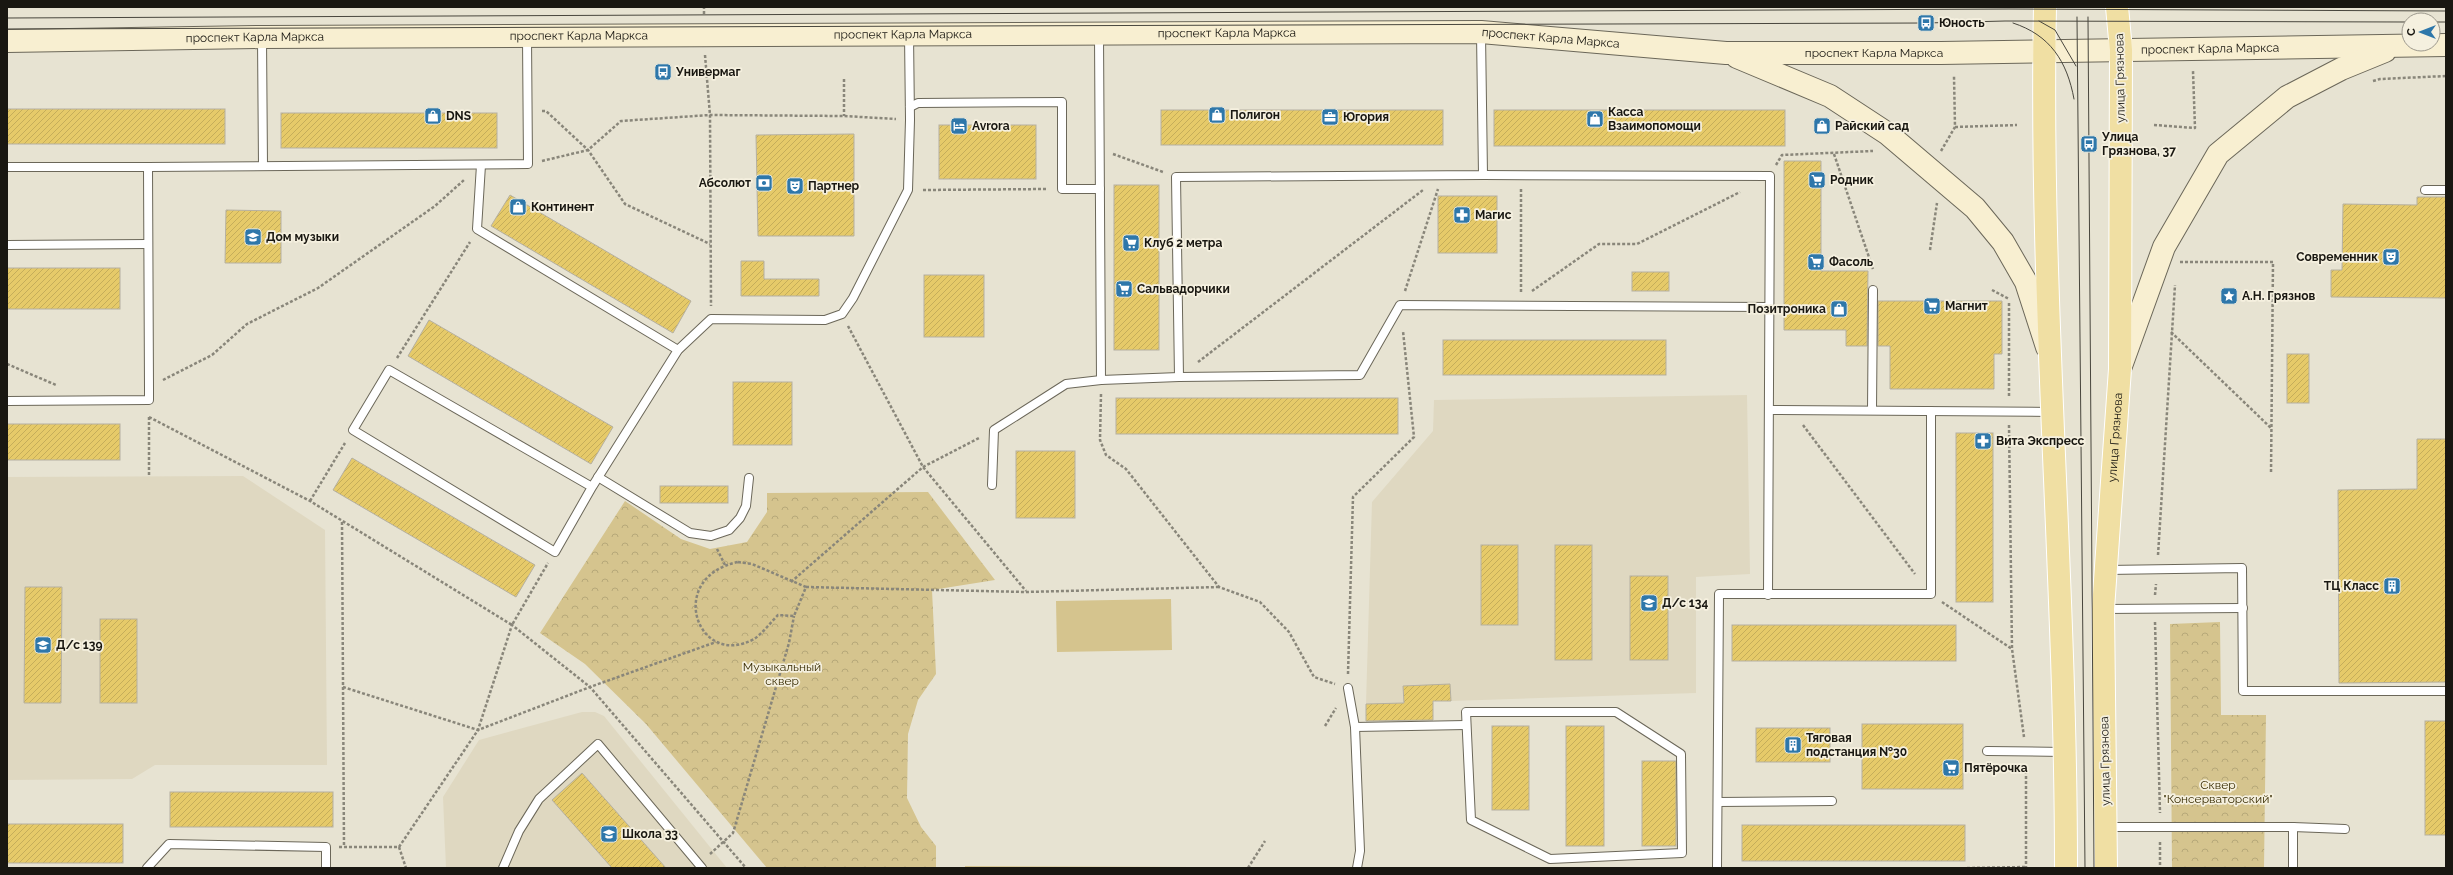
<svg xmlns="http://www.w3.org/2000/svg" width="2453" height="875" viewBox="0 0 2453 875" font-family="Raleway,sans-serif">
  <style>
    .built { fill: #dfd8c1 }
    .forest { fill: url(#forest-crowns) }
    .pitch { fill: #d5c48e }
    .building { fill: url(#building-hatch); stroke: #b5b0a1 }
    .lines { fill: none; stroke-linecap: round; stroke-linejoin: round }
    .lane-casing { stroke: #6b6759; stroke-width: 10 }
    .secondary-casing { stroke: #6b6759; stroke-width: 24 }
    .primary-casing { stroke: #fff; stroke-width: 24 }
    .path { stroke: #89867a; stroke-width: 2.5; stroke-dasharray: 3 2; stroke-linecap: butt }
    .lane { stroke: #fff; stroke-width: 8 }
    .secondary { stroke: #f8efd1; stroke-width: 22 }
    .primary { stroke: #f0dfa3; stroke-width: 22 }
    .tram { stroke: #48463d; stroke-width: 1 }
    .labels { text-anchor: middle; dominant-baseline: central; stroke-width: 3.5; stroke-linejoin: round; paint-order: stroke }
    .poi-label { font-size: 12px; font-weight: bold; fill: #191711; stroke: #f5f0df; text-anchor: start }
    .street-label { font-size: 12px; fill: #191711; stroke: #f5f0df }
    .park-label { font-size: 12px; fill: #372b00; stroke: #f5f0df }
  </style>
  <defs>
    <pattern id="forest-crowns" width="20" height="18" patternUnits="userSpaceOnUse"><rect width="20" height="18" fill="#d5c48e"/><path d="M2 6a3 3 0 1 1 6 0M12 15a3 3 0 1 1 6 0" fill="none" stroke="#b6a879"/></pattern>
    <pattern id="building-hatch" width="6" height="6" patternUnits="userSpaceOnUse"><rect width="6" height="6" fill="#e6ca69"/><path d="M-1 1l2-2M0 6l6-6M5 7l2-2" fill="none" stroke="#c5ad5a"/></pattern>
  </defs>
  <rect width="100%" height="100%" fill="#e7e3d2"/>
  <!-- built -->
  <g class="built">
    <path d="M 1747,395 L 1750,574 L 1696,577 L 1696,693 L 1451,701 L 1450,685 L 1404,686 L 1404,703 L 1366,704 L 1372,502 L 1433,431 L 1434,400 Z"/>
    <path d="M 243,476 L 325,530 L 327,765 L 155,765 L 132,779 L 7,780 L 7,477 Z"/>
    <path d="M 582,712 L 595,712 L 604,716 L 727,868 L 446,868 L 443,797 L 479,740 Z"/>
  </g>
  <!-- forest -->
  <g class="forest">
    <path d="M 928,492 L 995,580 L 932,590 L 936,674 L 918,700 L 908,734 L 907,798 L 921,827 L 936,846 L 936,868 L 767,868 L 646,724 L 585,664 L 540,633 L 625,501 L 681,539 L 710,549 L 747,542 L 767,512 L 767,493 Z"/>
    <path d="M 2220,622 L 2221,715 L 2266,715 L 2264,868 L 2172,868 L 2170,624 Z"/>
  </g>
  <!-- pitch -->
  <g class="pitch">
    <path d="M 1171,599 L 1172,650 L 1057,652 L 1056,601 Z"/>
    <path d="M 965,866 L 1193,867 L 1195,868 L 965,868 Z"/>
  </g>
  <!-- building -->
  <g class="building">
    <rect x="7" y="109" width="218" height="35"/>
    <rect x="1161" y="110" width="282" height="35"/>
    <rect x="1494" y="110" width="291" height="36"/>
    <rect x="281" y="113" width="216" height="35"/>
    <rect x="939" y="125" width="97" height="54"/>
    <path d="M 854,134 L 854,236 L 758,236 L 756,135 Z"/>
    <path d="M 1784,161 L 1821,161 L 1821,271 L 1868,271 L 1867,346 L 1846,346 L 1846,330 L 1784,330 Z"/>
    <rect x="1114" y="185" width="45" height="165"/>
    <path d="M 510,195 L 691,301 L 673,333 L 491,226 Z"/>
    <rect x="1438" y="196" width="59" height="57"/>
    <path d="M 2417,197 L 2446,197 L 2446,298 L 2331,297 L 2331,270 L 2342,270 L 2343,204 L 2417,205 Z"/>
    <path d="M 226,210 L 281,211 L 281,263 L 225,263 Z"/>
    <path d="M 741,261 L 764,261 L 764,279 L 819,279 L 819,296 L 741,296 Z"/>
    <rect x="7" y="268" width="113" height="41"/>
    <rect x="1632" y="272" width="37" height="19"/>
    <rect x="924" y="275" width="60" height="62"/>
    <path d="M 1878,301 L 2002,301 L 2002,354 L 1994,354 L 1994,389 L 1890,389 L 1890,346 L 1878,346 Z"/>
    <path d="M 429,320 L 613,427 L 591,464 L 408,356 Z"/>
    <rect x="1443" y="340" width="223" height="35"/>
    <rect x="2287" y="354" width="22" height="49"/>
    <rect x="733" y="382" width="59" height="63"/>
    <rect x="1116" y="398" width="282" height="36"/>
    <rect x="7" y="424" width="113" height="36"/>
    <rect x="1956" y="433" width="37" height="169"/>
    <path d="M 2417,439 L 2446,439 L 2446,682 L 2339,683 L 2338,490 L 2417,489 Z"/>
    <rect x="1016" y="451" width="59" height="67"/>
    <path d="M 352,458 L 535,565 L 516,597 L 333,490 Z"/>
    <rect x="660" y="486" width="68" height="17"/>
    <rect x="1481" y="545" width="37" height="80"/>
    <rect x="1555" y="545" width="37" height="115"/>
    <rect x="1630" y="576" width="38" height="84"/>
    <path d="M 25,587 L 62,587 L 61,703 L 24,703 Z"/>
    <rect x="100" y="619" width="37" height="84"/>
    <rect x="1732" y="625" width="224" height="36"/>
    <path d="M 1450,684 L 1451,701 L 1433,701 L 1433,720 L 1366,721 L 1366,704 L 1404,703 L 1403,686 Z"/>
    <rect x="2425" y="721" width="21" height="114"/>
    <rect x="1862" y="724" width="101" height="65"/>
    <rect x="1492" y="726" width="37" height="84"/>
    <rect x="1566" y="726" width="38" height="120"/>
    <rect x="1756" y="728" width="74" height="34"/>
    <rect x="1642" y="761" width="34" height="85"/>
    <path d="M 582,773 L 666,868 L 612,868 L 552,800 Z"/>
    <rect x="170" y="792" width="163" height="35"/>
    <rect x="7" y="824" width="116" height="39"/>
    <rect x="1742" y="825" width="223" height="36"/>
  </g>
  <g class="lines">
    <defs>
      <g id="lane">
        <path d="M 1099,35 L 1101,380"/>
        <path d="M 262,39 L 263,166"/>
        <path d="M 910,107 L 918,103 L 1062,102 L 1062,189 L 1100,189"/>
        <path d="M 481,165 L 477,229 L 678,350"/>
        <path d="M 7,167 L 148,167 L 149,387 L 149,400 L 7,401"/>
        <path d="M 148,167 L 528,164 L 527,38"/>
        <path d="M 1483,175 L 1770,176 L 1768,595"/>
        <path d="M 2425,190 L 2446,190"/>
        <path d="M 7,245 L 148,244"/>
        <path d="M 1179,377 L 1176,177 L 1483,175 L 1481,34"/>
        <path d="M 1769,410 L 2052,412"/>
        <path d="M 1872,410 L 1873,290"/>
        <path d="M 598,477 L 690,533 L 711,536 L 729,530 L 740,518 L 746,506 L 749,478"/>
        <path d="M 992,485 L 994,430 L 1066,384 L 1101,380 L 1179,377 L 1360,375 L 1400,305 L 1769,307"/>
        <path d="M 592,487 L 555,552 L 353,430 L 389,370 L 592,487 L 678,350 L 711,319 L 825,320 L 842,314 L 853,298 L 908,190 L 910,120 L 909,34"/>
        <path d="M 2107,570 L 2242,568 L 2243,691 L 2446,691"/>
        <path d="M 2104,609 L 2243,608"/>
        <path d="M 1348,688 L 1355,727 L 1360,851 L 1357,868"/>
        <path d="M 1466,712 L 1616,712 L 1681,754 L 1682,853 L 1550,859 L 1471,820 Z"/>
        <path d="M 1355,727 L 1466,725"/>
        <path d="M 1987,751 L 2063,752"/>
        <path d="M 1718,802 L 1832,801"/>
        <path d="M 2107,827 L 2293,827 L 2293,868"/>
        <path d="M 2293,827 L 2345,829"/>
        <path d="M 147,868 L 169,844 L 326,847 L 326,868"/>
        <path d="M 503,868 L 519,831 L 539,799 L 598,744 L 702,868"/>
        <path d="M 1717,868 L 1719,594 L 1931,594 L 1931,411"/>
      </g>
      <g id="secondary">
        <path id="s1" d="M 7,41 L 262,37 L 1481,32 L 1726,53 L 1941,53 L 2446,45"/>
        <path d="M 1737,57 L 1830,96 L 1888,134 L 1975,208 L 2003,242 L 2026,282 L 2047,347"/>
        <path d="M 2121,366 L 2164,247 L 2218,154 L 2287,97 L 2341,69 L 2385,51"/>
      </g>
      <g id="primary">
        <path d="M 2045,7 C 2039,294 2066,581 2066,868"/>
        <path id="s2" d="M 2106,868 L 2103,609 L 2120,369 L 2121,50 L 2117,7"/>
      </g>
    </defs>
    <!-- lane casing -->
    <use href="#lane" class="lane-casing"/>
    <!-- secondary casing -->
    <use href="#secondary" class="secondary-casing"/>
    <!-- primary casing -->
    <use href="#primary" class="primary-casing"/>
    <!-- path -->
    <g class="path">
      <path d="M 704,14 L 704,7"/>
      <path d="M 705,55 L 710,115 L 711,306"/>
      <path d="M 844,79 L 844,116"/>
      <path d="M 2373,81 L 2380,79 L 2446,76"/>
      <path d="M 542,111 L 546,111 L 588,150 L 625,204 L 710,244"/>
      <path d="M 2154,125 L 2195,128 L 2193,71"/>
      <path d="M 1955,127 L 2017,125"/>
      <path d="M 1941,151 L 1955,127 L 1954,76"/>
      <path d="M 1113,154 L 1163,172"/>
      <path d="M 1834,154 L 1873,269"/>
      <path d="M 542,161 L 588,150 L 621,121 L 710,115 L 844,116 L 896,119"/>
      <path d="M 1776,165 L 1782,155 L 1873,151"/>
      <path d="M 923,190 L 1048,189"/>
      <path d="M 1930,250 L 1937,203"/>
      <path d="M 2180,262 L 2273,262 L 2271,474"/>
      <path d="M 1992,290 L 2009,299"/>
      <path d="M 1405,291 L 1438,189"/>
      <path d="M 1532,291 L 1599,244 L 1637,244 L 1740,192"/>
      <path d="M 1521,292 L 1521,189"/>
      <path d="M 2009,303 L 2009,398"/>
      <path d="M 848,326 L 923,467 L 1026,591"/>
      <path d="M 2171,332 L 2271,428"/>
      <path d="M 397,358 L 470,242"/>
      <path d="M 1198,362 L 1423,190"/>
      <path d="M 7,364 L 56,385"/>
      <path d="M 163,380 L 212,355 L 247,324 L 318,288 L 435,206 L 464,180"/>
      <path d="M 1101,394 L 1100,440 L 1106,455 L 1126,469 L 1219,587 L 1260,602 L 1289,632 L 1314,677 L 1335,684"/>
      <path d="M 149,417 L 310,501 L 512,625 L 548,563"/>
      <path d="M 149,417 L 149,476"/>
      <path d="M 1803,425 L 1915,574"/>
      <path d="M 2009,425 L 2012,649 L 2024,737"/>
      <path d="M 310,501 L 345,443"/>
      <path d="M 342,522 L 344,847"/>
      <path d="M 717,549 L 725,565"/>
      <path d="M 2158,555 L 2175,285"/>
      <path d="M 738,562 L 752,564 L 806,587 L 794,616 L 778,615 C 771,622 762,634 754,639 C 697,670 665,577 738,562 Z"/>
      <path d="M 791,582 L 923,467 L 979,438"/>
      <path d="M 806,587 L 1026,592 L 1219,587"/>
      <path d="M 2155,595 L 2156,584"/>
      <path d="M 1942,602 L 2012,649"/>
      <path d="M 2155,622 L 2160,813"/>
      <path d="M 1348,674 L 1353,497 L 1414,437 L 1403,331"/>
      <path d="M 343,687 L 478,730 L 590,687 L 716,642"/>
      <path d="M 1325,726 L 1336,708"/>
      <path d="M 2026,766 L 2026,868"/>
      <path d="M 2160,842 L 2160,868"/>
      <path d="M 339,847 L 399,847 L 478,730 L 512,625 L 590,687 L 746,868"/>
      <path d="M 399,847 L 406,868"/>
      <path d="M 710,854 L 733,833 L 789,643 L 794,616"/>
      <path d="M 1248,868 L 1265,841"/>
      <path d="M 1967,868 L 2026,867"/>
    </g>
    <!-- lane -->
    <use href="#lane" class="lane"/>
    <!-- secondary -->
    <use href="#secondary" class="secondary"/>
    <!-- primary -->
    <use href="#primary" class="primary"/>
    <!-- tram -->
    <g class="tram">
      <path d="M 2077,17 L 2085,868"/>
      <path d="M 2088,17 L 2094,868"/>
      <path d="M 7,18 L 2009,9 L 2446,11"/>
      <path d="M 2039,21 L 2055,30 L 2076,66"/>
      <path d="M 2433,22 L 2446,22"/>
      <path d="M 2013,23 C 2050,35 2067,61 2074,99"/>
      <path d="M 7,29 L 1926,23 L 2005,21 L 2409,22"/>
    </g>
  </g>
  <!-- icons -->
  <defs>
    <symbol id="bus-square" viewBox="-11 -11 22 22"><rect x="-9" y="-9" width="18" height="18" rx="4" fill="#2e77aa" stroke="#f5f0df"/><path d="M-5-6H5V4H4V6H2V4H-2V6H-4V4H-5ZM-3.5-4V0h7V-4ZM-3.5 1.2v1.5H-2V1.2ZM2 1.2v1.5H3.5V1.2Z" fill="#fff"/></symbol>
    <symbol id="shop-square" viewBox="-11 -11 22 22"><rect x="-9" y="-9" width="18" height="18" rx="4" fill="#2e77aa" stroke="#f5f0df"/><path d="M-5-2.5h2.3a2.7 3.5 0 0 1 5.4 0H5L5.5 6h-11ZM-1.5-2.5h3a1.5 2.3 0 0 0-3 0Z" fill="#fff"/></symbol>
    <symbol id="office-square" viewBox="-11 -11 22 22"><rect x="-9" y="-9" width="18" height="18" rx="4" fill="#2e77aa" stroke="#f5f0df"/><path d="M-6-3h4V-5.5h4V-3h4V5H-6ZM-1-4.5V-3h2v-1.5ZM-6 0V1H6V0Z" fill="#fff"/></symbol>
    <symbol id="hotel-square" viewBox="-11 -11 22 22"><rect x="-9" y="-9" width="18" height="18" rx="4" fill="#2e77aa" stroke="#f5f0df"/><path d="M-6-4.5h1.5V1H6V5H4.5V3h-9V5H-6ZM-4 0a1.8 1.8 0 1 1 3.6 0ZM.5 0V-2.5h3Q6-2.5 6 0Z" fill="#fff"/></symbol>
    <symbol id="supermarket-square" viewBox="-11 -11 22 22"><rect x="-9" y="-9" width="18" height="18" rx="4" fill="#2e77aa" stroke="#f5f0df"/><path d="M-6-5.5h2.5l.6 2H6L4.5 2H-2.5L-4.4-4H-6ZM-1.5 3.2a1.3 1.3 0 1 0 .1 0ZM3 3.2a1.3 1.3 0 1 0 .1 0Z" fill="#fff"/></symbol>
    <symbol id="bank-square" viewBox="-11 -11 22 22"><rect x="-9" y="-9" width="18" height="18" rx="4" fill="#2e77aa" stroke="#f5f0df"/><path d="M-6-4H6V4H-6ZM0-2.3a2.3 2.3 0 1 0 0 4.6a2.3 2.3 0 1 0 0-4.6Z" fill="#fff"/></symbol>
    <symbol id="theatre-square" viewBox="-11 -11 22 22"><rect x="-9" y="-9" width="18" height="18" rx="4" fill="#2e77aa" stroke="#f5f0df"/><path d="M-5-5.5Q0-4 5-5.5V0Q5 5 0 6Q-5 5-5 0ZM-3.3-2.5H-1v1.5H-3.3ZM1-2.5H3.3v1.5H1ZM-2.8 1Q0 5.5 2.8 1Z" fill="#fff"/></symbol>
    <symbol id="pharmacy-square" viewBox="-11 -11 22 22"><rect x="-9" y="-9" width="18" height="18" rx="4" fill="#2e77aa" stroke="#f5f0df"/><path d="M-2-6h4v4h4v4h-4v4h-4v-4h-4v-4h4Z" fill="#fff"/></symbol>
    <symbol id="school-square" viewBox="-11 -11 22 22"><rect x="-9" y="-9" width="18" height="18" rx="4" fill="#2e77aa" stroke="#f5f0df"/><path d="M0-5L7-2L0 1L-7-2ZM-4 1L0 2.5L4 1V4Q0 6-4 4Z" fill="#fff"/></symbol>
    <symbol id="sight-square" viewBox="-11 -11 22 22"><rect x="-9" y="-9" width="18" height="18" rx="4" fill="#2e77aa" stroke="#f5f0df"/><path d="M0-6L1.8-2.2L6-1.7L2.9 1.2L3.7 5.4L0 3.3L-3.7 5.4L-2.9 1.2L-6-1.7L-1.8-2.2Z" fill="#fff"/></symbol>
    <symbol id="building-square" viewBox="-11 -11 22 22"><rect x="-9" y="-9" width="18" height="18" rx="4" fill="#2e77aa" stroke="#f5f0df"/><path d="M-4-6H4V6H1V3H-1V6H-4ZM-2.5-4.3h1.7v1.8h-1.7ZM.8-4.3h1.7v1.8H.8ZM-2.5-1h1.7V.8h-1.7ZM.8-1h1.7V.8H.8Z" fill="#fff"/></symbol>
  </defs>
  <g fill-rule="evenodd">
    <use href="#bus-square" x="1916" y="13" width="20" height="20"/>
    <use href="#bus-square" x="653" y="62" width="20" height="20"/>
    <use href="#shop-square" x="1207" y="105" width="20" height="20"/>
    <use href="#shop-square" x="423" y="106" width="20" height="20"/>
    <use href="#office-square" x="1320" y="107" width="20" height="20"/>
    <use href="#shop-square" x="1585" y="109" width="20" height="20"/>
    <use href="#hotel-square" x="949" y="116" width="20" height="20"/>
    <use href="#shop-square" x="1812" y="116" width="20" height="20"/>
    <use href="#bus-square" x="2079" y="134" width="20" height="20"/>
    <use href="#supermarket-square" x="1807" y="170" width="20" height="20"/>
    <use href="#bank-square" x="754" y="173" width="20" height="20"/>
    <use href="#theatre-square" x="785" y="176" width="20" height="20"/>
    <use href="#shop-square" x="508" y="197" width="20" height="20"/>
    <use href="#pharmacy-square" x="1452" y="205" width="20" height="20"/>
    <use href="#school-square" x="243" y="227" width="20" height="20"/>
    <use href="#supermarket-square" x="1121" y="233" width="20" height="20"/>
    <use href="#theatre-square" x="2381" y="247" width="20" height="20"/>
    <use href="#supermarket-square" x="1806" y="252" width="20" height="20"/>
    <use href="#supermarket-square" x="1114" y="279" width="20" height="20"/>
    <use href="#sight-square" x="2219" y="286" width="20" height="20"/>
    <use href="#supermarket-square" x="1922" y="296" width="20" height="20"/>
    <use href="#shop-square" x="1829" y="299" width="20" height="20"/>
    <use href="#pharmacy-square" x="1973" y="431" width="20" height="20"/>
    <use href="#building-square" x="2382" y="576" width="20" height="20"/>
    <use href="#school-square" x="1639" y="593" width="20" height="20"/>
    <use href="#school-square" x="33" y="635" width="20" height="20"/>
    <use href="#building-square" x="1783" y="735" width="20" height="20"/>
    <use href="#supermarket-square" x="1941" y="758" width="20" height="20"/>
    <use href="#school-square" x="599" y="824" width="20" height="20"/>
  </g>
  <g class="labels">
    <!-- poi labels -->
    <g class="poi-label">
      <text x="1939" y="23">Юность</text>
      <text x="676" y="72">Универмаг</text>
      <text x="1608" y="112">Касса<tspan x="1608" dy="14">Взаимопомощи</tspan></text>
      <text x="1230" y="115">Полигон</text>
      <text x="446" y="116">DNS</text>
      <text x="1343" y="117">Югория</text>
      <text x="972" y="126">Avrora</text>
      <text x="1835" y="126">Райский сад</text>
      <text x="2102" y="137">Улица<tspan x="2102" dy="14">Грязнова, 37</tspan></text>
      <text x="1830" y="180">Родник</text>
      <text x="751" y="183" text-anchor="end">Абсолют</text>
      <text x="808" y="186">Партнер</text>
      <text x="531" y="207">Континент</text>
      <text x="1475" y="215">Магис</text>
      <text x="266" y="237">Дом музыки</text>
      <text x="1144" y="243">Клуб 2 метра</text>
      <text x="2378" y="257" text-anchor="end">Современник</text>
      <text x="1829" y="262">Фасоль</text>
      <text x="1137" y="289">Сальвадорчики</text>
      <text x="2242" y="296">А.Н. Грязнов</text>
      <text x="1945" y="306">Магнит</text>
      <text x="1826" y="309" text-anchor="end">Позитроника</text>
      <text x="1996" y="441">Вита Экспресс</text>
      <text x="2379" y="586" text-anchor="end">ТЦ Класс</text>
      <text x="1662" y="603">Д/с 134</text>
      <text x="56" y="645">Д/с 139</text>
      <text x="1806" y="738">Тяговая<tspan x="1806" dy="14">подстанция №30</tspan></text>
      <text x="1964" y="768">Пятёрочка</text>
      <text x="622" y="834">Школа 33</text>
    </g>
    <!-- street labels -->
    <g class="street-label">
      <text stroke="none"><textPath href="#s1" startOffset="1220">проспект Карла Маркса</textPath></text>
      <text stroke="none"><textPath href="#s1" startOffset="896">проспект Карла Маркса</textPath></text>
      <text stroke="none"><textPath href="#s1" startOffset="572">проспект Карла Маркса</textPath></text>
      <text stroke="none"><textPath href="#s1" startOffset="248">проспект Карла Маркса</textPath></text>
      <text stroke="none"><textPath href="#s1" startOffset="1544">проспект Карла Маркса</textPath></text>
      <text stroke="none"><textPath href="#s1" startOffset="2204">проспект Карла Маркса</textPath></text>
      <text stroke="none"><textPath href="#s1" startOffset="1868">проспект Карла Маркса</textPath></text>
      <text transform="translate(2120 78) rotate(-91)">улица Грязнова</text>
      <text stroke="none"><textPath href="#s2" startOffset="431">улица Грязнова</textPath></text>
      <text transform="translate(2105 761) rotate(-91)">улица Грязнова</text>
    </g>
    <!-- park labels -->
    <g class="park-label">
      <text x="782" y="667">Музыкальный<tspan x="782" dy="14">сквер</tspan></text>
      <text x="2218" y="785">Сквер<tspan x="2218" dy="14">"Консерваторский"</tspan></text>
    </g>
  </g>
  <!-- border -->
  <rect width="2453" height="875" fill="none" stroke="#191711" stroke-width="16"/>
  <!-- north arrow -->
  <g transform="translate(2421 32) rotate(270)"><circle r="19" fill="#f5f0df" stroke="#9d998d"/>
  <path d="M0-3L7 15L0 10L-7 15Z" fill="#2e77aa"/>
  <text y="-6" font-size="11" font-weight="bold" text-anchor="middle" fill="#191711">С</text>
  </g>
</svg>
